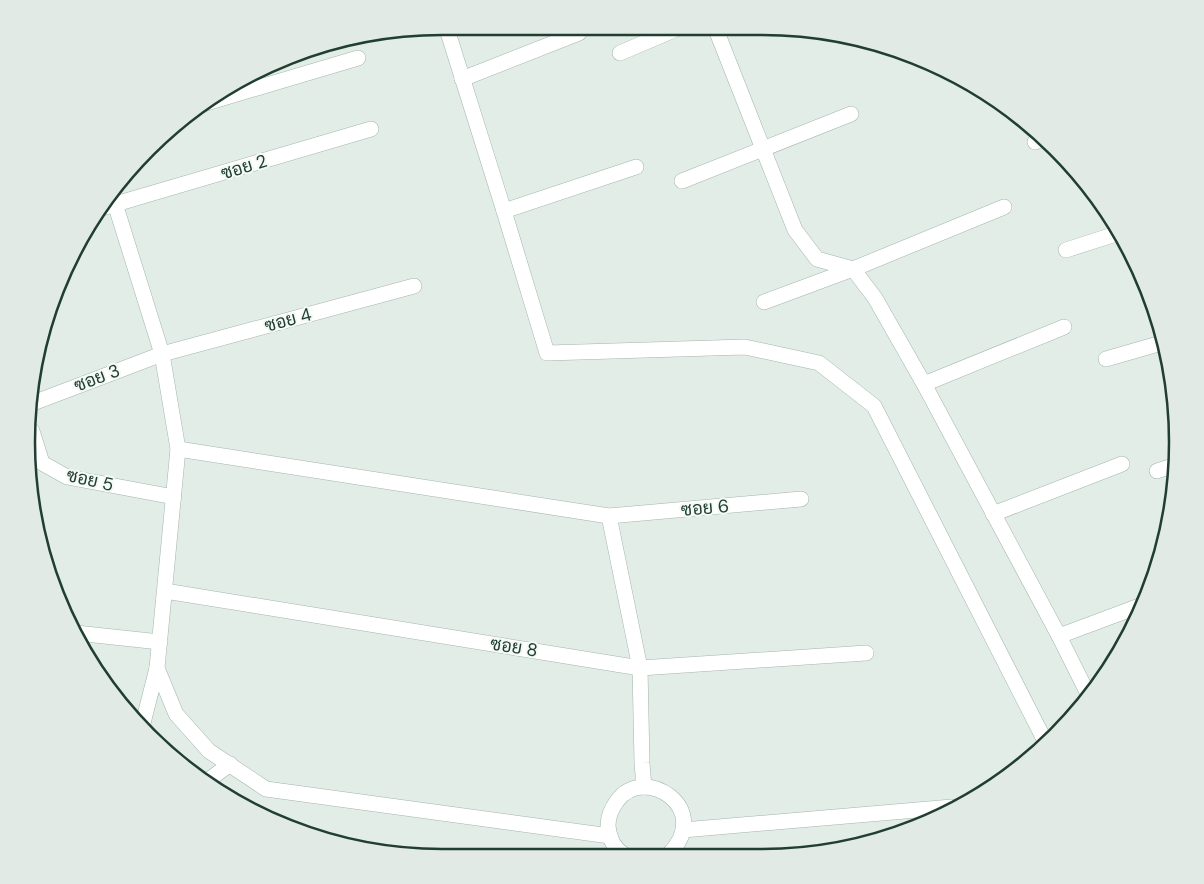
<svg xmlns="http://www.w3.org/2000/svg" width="1204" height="884" viewBox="0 0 1204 884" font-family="'DM Sans',Sarabun,sans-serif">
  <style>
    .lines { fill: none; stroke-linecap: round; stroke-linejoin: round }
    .minor-casing { stroke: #a4b5ad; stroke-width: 16 }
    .minor { stroke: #fff; stroke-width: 15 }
    .labels { text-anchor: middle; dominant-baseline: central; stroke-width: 4; stroke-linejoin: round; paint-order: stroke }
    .street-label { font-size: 18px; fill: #213e33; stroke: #f3f9f5 }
    .rim { fill: none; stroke: #213e33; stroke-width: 2.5 }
  </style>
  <rect width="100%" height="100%" fill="#e2ede7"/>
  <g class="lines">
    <defs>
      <g id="minor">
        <path d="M 446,26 L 504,211 L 547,353 L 745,347 L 819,363 L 874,406 L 1046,743"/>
        <path d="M 715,27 L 795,230 L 817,259 L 853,269 L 875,298 L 924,384 L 1059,636 L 1089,696"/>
        <path d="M 620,53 L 681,27"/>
        <path d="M 462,79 L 579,33"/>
        <path d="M 203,104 L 358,58"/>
        <path d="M 1035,142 L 1040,140"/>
        <path d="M 682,181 L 851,114"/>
        <path d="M 112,194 L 162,354 L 178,449 L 157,668 L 176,714 L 209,751 L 266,789 L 610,836"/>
        <path d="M 102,208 L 371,129"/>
        <path d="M 504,211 L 636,167"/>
        <path d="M 1066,250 L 1119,233"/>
        <path d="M 764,302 L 853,269 L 1004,207"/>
        <path d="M 1106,359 L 1165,342"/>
        <path d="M 924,384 L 1064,327"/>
        <path d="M 33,403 L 162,354 L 414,286"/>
        <path d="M 32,431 L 42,463 L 67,477 L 174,497"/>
        <path d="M 178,449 L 609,516 L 801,499"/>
        <path d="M 1157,471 L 1175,465"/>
        <path d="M 993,514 L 1122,464"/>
        <path d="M 609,516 L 640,668 L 642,763 L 644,787"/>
        <path d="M 165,591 L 640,668 L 866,653"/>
        <path d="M 76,633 L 160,642"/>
        <path d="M 1059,636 L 1142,605"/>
        <path d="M 142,727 L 157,668"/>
        <path d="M 206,782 L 230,764"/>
        <path d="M 683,830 L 952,807"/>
        <path d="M 625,855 C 614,849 609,838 608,826 C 608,817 611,809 617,801 C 644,763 715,809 668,855"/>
      </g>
    </defs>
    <!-- minor casing -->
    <use href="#minor" class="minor-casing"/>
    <!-- minor -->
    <use href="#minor" class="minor"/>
  </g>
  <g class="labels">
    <!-- street labels -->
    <g class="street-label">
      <text transform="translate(244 167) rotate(-17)">ซอย 2</text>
      <text transform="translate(288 320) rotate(-15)">ซอย 4</text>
      <text transform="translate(97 378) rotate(-21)">ซอย 3</text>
      <text transform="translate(90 480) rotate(13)">ซอย 5</text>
      <text transform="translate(705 508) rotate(-5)">ซอย 6</text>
      <text transform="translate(514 647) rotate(9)">ซอย 8</text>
    </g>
  </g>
  <!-- crop -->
  <path d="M0 0H1204V884H0ZM442 35H762A407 407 0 0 1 1169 442V442A407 407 0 0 1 762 849H442A407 407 0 0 1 35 442V442A407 407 0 0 1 442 35Z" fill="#e2eae5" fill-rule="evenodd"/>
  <path class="rim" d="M442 35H762A407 407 0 0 1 1169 442V442A407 407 0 0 1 762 849H442A407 407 0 0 1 35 442V442A407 407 0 0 1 442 35Z"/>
</svg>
